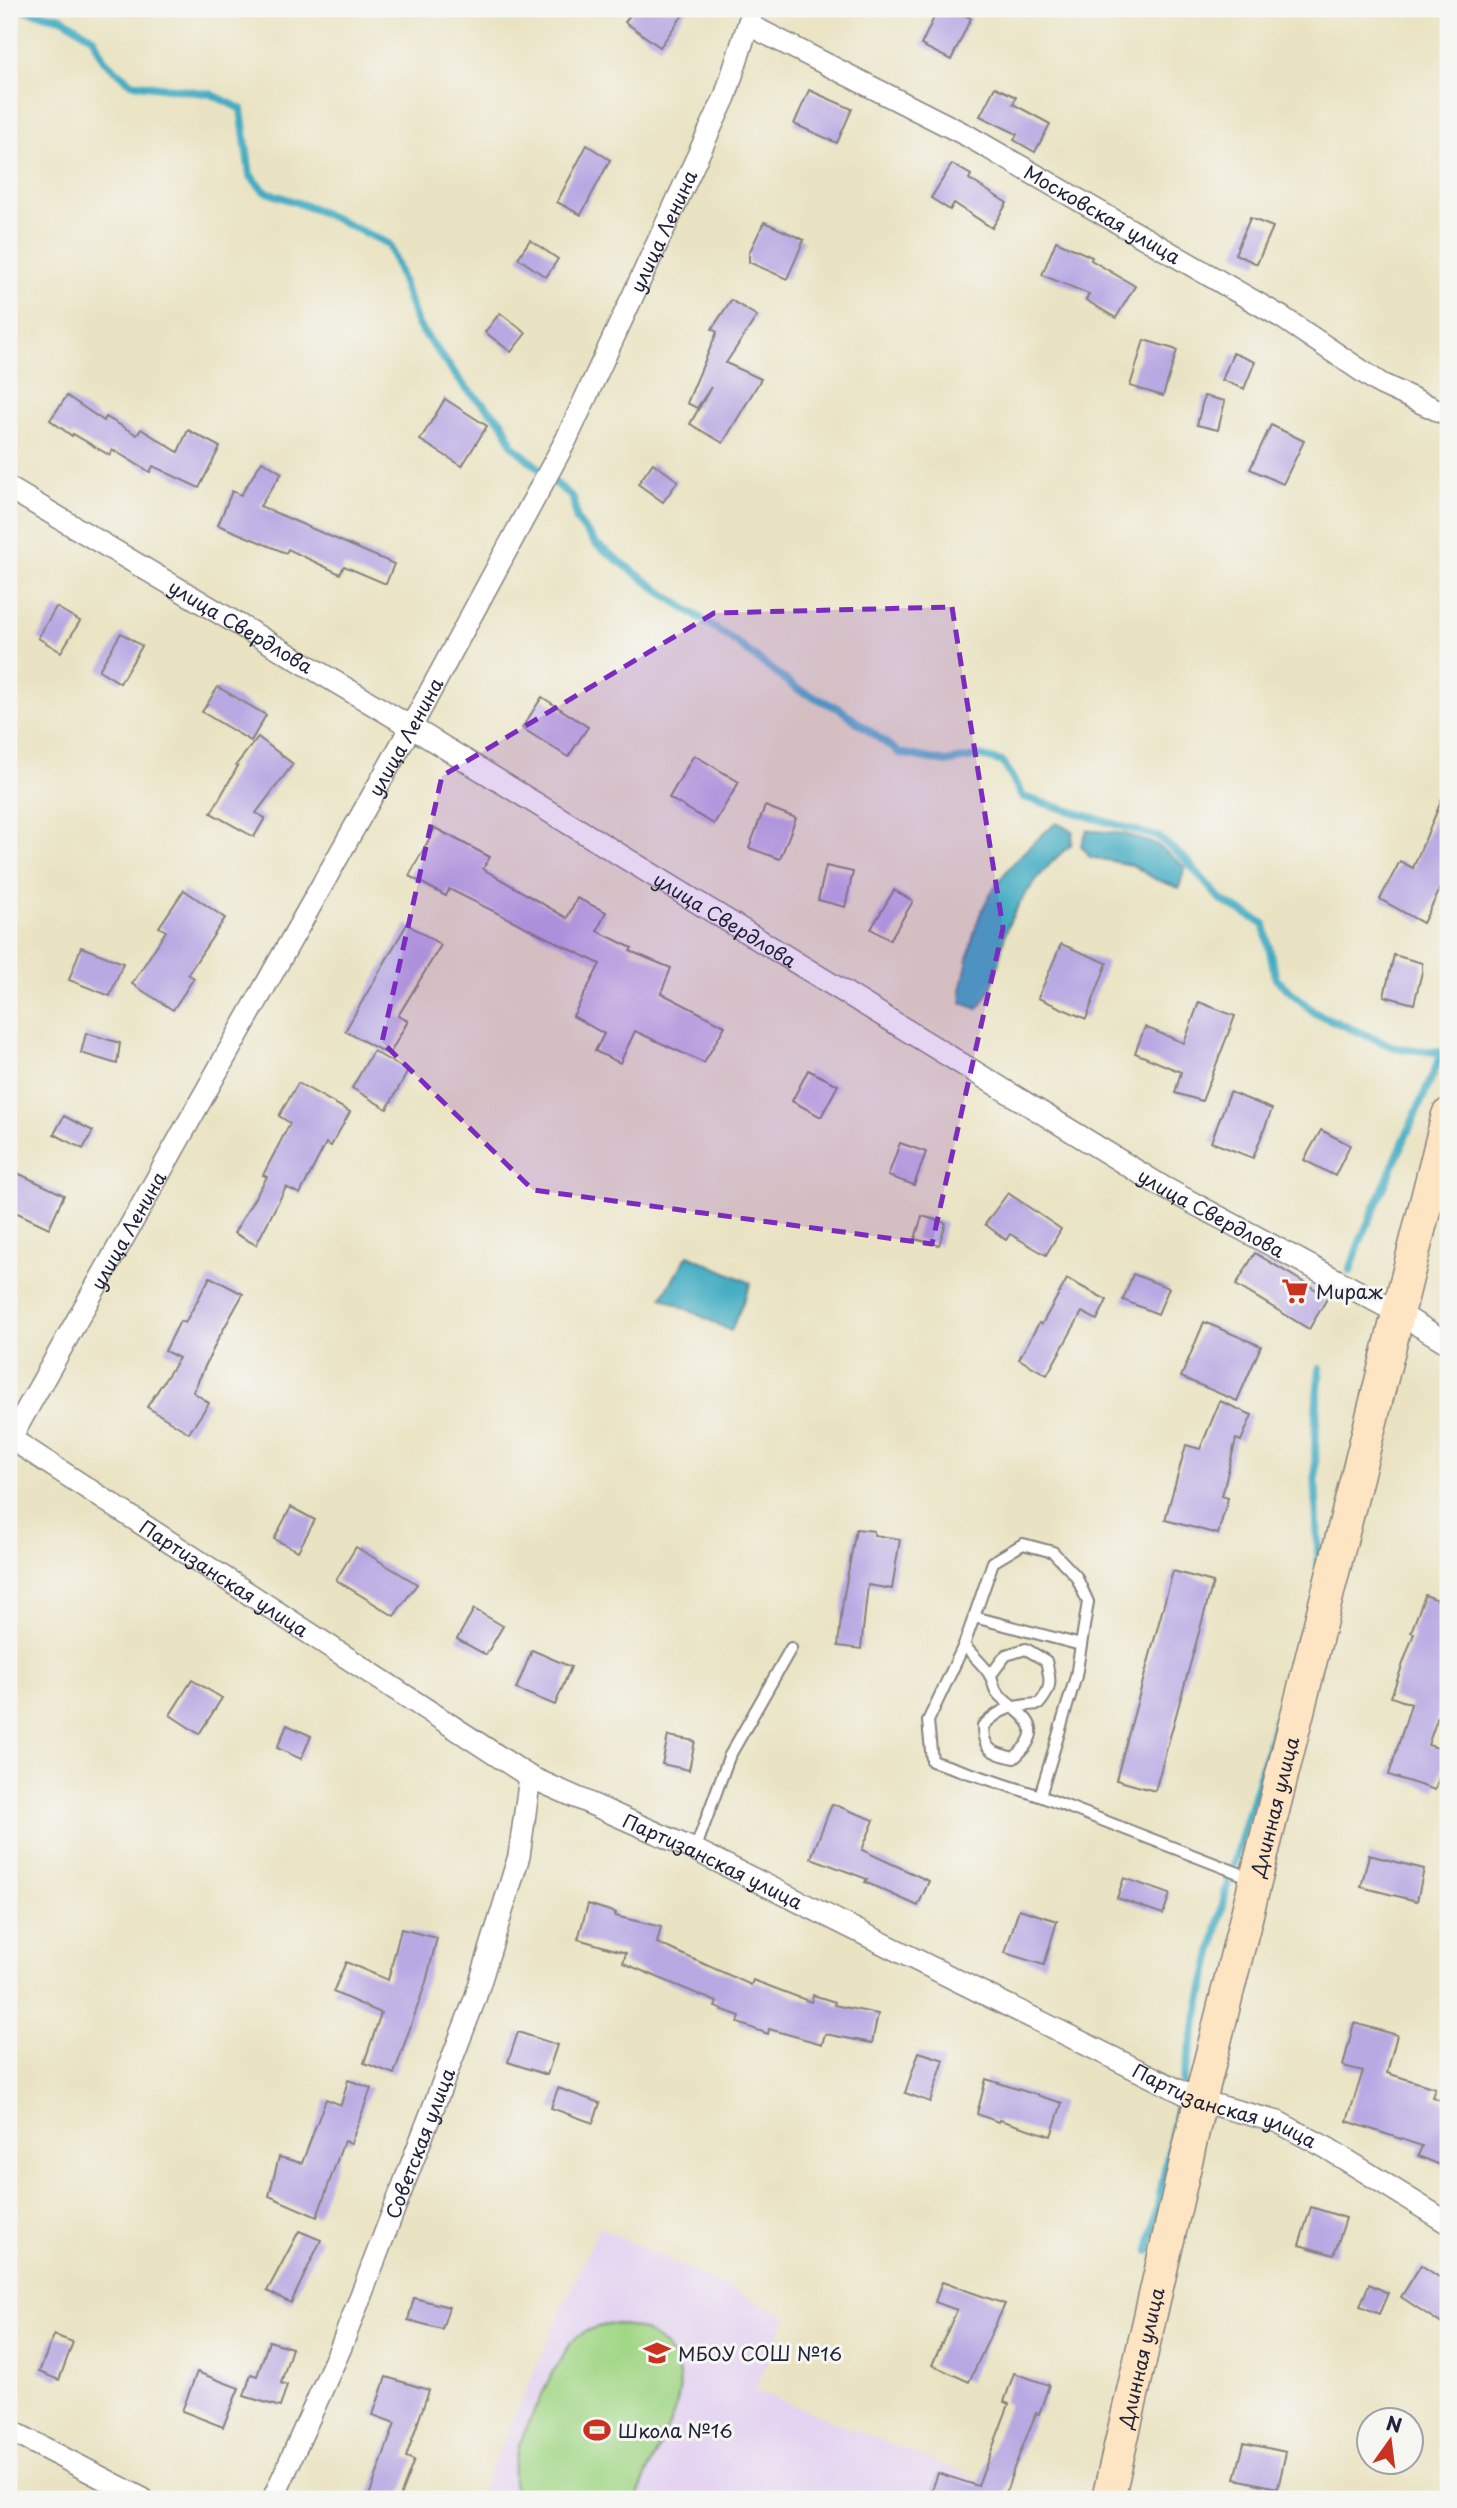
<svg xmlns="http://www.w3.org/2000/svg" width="1457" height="2508" viewBox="0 0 1457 2508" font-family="'Playpen Sans',sans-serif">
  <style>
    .built { fill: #e4d3f1 }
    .green { fill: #a2d787; stroke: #627c61; stroke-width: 2 }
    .water { fill: #43acc2; stroke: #32677e; stroke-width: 2 }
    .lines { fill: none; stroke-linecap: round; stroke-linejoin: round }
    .stream { stroke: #43acc2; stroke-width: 8 }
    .building { fill: #b8a9e3 }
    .service-casing { stroke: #86827f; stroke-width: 14 }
    .minor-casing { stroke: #86827f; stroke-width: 24 }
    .secondary-casing { stroke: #86827f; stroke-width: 35 }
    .service { stroke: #fff; stroke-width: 10 }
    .minor { stroke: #fff; stroke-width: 21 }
    .secondary { stroke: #fde5c4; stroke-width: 32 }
    .marked { fill: #7b2cbf; fill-opacity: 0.2; stroke: #7b2cbf; stroke-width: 5; stroke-dasharray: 14 9; stroke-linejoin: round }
    .labels { text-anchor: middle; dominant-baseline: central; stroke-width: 6; stroke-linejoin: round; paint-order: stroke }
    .street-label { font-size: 19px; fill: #22223b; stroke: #f6f6f2 }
    .poi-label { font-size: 19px; fill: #22223b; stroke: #f6f6f2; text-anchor: start }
  </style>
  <rect width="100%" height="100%" fill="#f6f6f2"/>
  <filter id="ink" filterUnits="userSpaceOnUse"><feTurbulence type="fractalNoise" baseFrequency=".0143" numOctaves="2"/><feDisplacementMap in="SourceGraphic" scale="14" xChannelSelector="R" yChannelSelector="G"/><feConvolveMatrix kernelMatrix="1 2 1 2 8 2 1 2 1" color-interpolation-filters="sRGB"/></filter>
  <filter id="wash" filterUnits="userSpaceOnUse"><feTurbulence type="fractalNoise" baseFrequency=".00686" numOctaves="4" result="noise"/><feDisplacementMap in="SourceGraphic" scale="28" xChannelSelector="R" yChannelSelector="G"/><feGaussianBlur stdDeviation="1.57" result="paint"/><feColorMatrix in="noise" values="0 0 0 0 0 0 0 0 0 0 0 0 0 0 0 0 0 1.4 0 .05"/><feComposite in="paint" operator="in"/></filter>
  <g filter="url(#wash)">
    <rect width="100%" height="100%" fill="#eae3c3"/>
    <!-- built -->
    <path class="built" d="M 599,2227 L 787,2316 L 755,2390 L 1023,2497 L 1022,2499 L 477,2499 Z"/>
    <!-- green -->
    <path class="green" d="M 617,2324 C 635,2326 653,2333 665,2346 C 693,2378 675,2412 660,2445 C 652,2463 644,2481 636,2499 L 518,2499 C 513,2488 511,2475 514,2462 C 518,2442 561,2349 577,2337 C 588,2328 603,2325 617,2324 Z"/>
    <!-- water -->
    <g class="water">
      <path d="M 1056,823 L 1073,831 L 1071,845 C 1047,863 1015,903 1006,932 C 997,961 998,985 978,1009 L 962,1003 L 961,990 C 967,967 972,931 982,910 C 998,875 1027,847 1056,823 Z"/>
      <path d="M 1087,830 L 1125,834 L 1157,845 L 1185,867 L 1179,888 L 1155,879 L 1132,865 L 1090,857 L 1081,845 Z"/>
      <path d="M 688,1255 L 751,1283 L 731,1331 L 662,1297 Z"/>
    </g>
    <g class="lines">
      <!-- stream -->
      <g class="stream">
        <path d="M 9,9 L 11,9"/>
        <path d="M 20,9 L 62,18 L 93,38 L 104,60 L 131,83 L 211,94 L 241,109 L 250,175 L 264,191 L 312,208 L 389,244 L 418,325 L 464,386 L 503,423 L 513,446 L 573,498 L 577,520 L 596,544 L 661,592 L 733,640 L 797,689 L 840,709 L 899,753 L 946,762 L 980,756 L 1003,762 L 1023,797 L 1158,837 L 1186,860 L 1221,900 L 1264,924 L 1276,979 L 1315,1013 L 1396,1048 L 1448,1053"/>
        <path d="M 1350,1271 L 1359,1244 L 1442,1053"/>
        <path d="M 1319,1575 C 1317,1507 1311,1438 1320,1369"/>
        <path d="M 1234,1864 L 1301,1635"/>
        <path d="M 1183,2081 L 1228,1882"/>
        <path d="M 1149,2251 L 1178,2105"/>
      </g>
    </g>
    <g id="blocks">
      <!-- building -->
      <g class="building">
        <path d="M 635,9 L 687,9 L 660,47 L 625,22 Z"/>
        <path d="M 938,9 L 950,9 L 971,18 L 951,60 L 921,45 Z"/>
        <path d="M 995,87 L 1016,97 L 1013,104 L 1050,124 L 1035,152 L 1014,140 L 1017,134 L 980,116 Z"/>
        <path d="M 809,90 L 852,109 L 837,143 L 794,124 Z"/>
        <path d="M 587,145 L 610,160 L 581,215 L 557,202 Z"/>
        <path d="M 952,164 L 971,175 L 969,179 L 1007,203 L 992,228 L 954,203 L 950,210 L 931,198 Z"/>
        <path d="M 1250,218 L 1273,227 L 1257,264 L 1235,254 Z"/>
        <path d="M 764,222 L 804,240 L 787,279 L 749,262 L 749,253 Z"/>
        <path d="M 530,240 L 558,259 L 546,277 L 518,258 Z"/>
        <path d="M 1056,241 L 1092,257 L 1091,260 L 1135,286 L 1116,318 L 1086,300 L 1089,294 L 1042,275 Z"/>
        <path d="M 731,300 L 757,316 L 726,363 L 761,379 L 723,443 L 690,424 L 711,387 L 697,408 L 687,403 L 717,332 L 712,329 Z"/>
        <path d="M 500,313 L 526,333 L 511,352 L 485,332 Z"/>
        <path d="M 1144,340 L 1177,350 L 1163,396 L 1130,386 Z"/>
        <path d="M 1233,353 L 1255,362 L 1244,389 L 1222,380 Z"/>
        <path d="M 67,396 L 104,421 L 106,417 L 137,435 L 141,429 L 178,452 L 188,430 L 220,447 L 199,488 L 153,466 L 150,472 L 113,450 L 109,455 L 73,434 L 72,436 L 50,420 Z"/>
        <path d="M 1204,396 L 1225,401 L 1218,430 L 1197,425 Z"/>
        <path d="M 445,399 L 487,426 L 462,466 L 420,440 Z"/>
        <path d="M 1271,425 L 1304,441 L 1283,484 L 1250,469 Z"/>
        <path d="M 262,461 L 282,473 L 260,506 L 394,564 L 386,584 L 344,566 L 340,574 L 288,549 L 286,553 L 218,525 L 232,491 L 241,495 Z"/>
        <path d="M 653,463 L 678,481 L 663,502 L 638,484 Z"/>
        <path d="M 56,607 L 80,621 L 61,652 L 38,638 Z"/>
        <path d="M 121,633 L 142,646 L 120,683 L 99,670 Z"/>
        <path d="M 218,687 L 266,715 L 251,741 L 202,712 Z"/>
        <path d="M 542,697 L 588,727 L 568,757 L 522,728 Z"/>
        <path d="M 258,737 L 293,764 L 256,813 L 265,818 L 254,837 L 211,813 L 238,766 L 236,765 Z"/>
        <path d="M 694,755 L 739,782 L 714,824 L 669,798 Z"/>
        <path d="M 1448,785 L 1448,874 L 1423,923 L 1380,899 L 1400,861 L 1413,868 Z"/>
        <path d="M 765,806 L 796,818 L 780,859 L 749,848 Z"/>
        <path d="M 435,828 L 490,857 L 483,869 L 567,918 L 577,898 L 606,912 L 597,931 L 632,948 L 630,951 L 671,968 L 661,993 L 725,1026 L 704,1063 L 635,1031 L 620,1063 L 595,1051 L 604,1034 L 573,1016 L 600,964 L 449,889 L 446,896 L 409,876 Z"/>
        <path d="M 826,866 L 853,872 L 845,907 L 818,900 Z"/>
        <path d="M 184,890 L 225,918 L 188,974 L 194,978 L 173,1010 L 132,984 L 166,931 L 159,927 Z"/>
        <path d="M 894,890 L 913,901 L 890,940 L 871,929 Z"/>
        <path d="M 407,924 L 441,945 L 398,1016 L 408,1021 L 389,1055 L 345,1031 Z"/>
        <path d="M 1061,944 L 1107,963 L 1086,1019 L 1038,998 Z"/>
        <path d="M 81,947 L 123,963 L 110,996 L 69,980 Z"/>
        <path d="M 1394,955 L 1422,963 L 1422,972 L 1414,1004 L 1384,996 Z"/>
        <path d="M 1199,1002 L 1235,1016 L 1202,1101 L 1175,1093 L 1181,1072 L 1135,1053 L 1145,1027 L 1184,1043 Z"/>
        <path d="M 86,1033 L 120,1043 L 117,1064 L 81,1053 Z"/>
        <path d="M 373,1051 L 408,1071 L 387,1109 L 352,1088 Z"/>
        <path d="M 808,1070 L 838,1085 L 821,1117 L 792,1101 Z"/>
        <path d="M 298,1083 L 350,1112 L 331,1146 L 326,1143 L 300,1194 L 286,1187 L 256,1245 L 234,1233 L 267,1177 L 263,1175 L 290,1123 L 279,1116 Z"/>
        <path d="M 1230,1092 L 1272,1109 L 1253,1158 L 1211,1142 Z"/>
        <path d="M 64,1116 L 93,1131 L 83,1149 L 54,1134 Z"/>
        <path d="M 1321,1130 L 1350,1145 L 1335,1176 L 1304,1160 Z"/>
        <path d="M 900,1143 L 926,1152 L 914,1185 L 888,1176 Z"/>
        <path d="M 9,1169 L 64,1195 L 49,1228 L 9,1209 Z"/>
        <path d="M 1008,1193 L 1061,1229 L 1046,1255 L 1010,1234 L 1006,1240 L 985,1224 Z"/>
        <path d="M 922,1216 L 946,1223 L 939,1245 L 915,1239 Z"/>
        <path d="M 1255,1253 L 1328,1297 L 1309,1329 L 1236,1285 Z"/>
        <path d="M 1133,1274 L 1169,1288 L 1158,1314 L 1123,1300 Z"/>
        <path d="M 210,1277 L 243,1294 L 218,1339 L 193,1392 L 209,1403 L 189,1433 L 147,1407 L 179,1358 L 165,1351 L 180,1321 L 185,1323 Z"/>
        <path d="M 1067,1279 L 1107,1300 L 1097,1320 L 1082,1312 L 1047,1375 L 1019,1359 L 1039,1323 L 1042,1324 Z"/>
        <path d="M 1204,1322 L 1261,1346 L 1237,1401 L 1181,1377 Z"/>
        <path d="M 1220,1401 L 1252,1415 L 1241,1441 L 1236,1439 L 1222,1496 L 1228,1498 L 1218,1534 L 1165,1520 L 1186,1445 L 1200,1449 Z"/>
        <path d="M 291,1507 L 315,1520 L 298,1551 L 274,1539 Z"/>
        <path d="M 856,1529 L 874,1531 L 874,1535 L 900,1539 L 892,1589 L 868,1585 L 861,1649 L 838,1646 L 843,1600 Z"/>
        <path d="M 356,1547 L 417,1584 L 394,1616 L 336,1580 Z"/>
        <path d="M 1173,1571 L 1213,1582 L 1155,1791 L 1116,1780 Z"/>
        <path d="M 1425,1595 L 1448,1604 L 1448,1688 L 1428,1745 L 1448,1751 L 1435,1790 L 1389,1775 L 1411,1704 L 1391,1697 L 1414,1633 L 1411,1632 Z"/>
        <path d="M 474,1609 L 503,1626 L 486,1655 L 457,1639 Z"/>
        <path d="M 532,1650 L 571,1667 L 555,1705 L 516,1689 Z"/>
        <path d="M 192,1680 L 222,1698 L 199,1734 L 170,1715 Z"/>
        <path d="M 287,1725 L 311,1736 L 301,1759 L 277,1748 Z"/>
        <path d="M 668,1736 L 695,1741 L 689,1770 L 662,1764 Z"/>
        <path d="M 832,1804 L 874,1820 L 862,1850 L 929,1881 L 918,1906 L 865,1882 L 867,1879 L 811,1858 Z"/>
        <path d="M 1369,1855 L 1424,1869 L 1417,1901 L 1361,1887 Z"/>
        <path d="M 1124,1878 L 1170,1894 L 1163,1914 L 1117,1898 Z"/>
        <path d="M 588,1904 L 616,1913 L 615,1916 L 661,1927 L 657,1943 L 751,1985 L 753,1980 L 811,2002 L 813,1995 L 835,2002 L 834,2005 L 878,2014 L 872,2043 L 825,2034 L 822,2044 L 769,2029 L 768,2034 L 738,2023 L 740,2016 L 715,2007 L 717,2002 L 623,1963 L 626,1953 L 578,1939 Z"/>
        <path d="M 1019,1909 L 1057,1921 L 1044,1965 L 1005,1953 Z"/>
        <path d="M 401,1929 L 437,1938 L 426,1982 L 394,2074 L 364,2063 L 381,2013 L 333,1992 L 346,1962 L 388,1980 Z"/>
        <path d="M 1354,2023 L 1397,2035 L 1387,2073 L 1435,2088 L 1432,2097 L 1448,2103 L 1448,2168 L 1418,2156 L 1422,2146 L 1347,2121 L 1363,2071 L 1343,2066 Z"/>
        <path d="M 518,2032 L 557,2045 L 547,2075 L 508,2062 Z"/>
        <path d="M 919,2052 L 944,2060 L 930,2102 L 905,2093 Z"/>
        <path d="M 986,2079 L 1062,2103 L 1051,2136 L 999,2120 L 998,2122 L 977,2114 Z"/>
        <path d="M 348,2080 L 371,2088 L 351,2143 L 344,2141 L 317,2217 L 269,2196 L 279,2157 L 302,2163 L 326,2099 L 341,2105 Z"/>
        <path d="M 558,2088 L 600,2103 L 593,2123 L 551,2108 Z"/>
        <path d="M 1311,2207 L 1346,2218 L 1334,2255 L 1299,2245 Z"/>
        <path d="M 299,2231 L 321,2240 L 291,2303 L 267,2291 Z"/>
        <path d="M 1421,2265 L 1448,2283 L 1448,2328 L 1401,2297 Z"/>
        <path d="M 942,2282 L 1005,2304 L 969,2382 L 932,2365 L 957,2310 L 935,2302 Z"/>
        <path d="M 1369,2284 L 1388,2293 L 1379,2314 L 1360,2306 Z"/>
        <path d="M 414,2298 L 449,2307 L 442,2329 L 408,2320 Z"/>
        <path d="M 54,2335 L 73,2342 L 59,2380 L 39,2372 Z"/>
        <path d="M 269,2341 L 292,2348 L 281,2383 L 287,2385 L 280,2407 L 244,2396 L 251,2374 L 257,2376 Z"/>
        <path d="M 197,2372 L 239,2388 L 223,2427 L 182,2411 Z"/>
        <path d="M 1014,2373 L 1049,2385 L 1039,2414 L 1036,2413 L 1014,2468 L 1004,2499 L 929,2499 L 938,2473 L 978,2486 L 1009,2404 L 1004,2402 Z"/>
        <path d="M 386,2377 L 429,2390 L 406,2457 L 414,2460 L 399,2499 L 368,2499 L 395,2423 L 373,2415 Z"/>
        <path d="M 1244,2443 L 1286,2452 L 1278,2488 L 1235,2479 Z"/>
      </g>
    </g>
  </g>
  <g filter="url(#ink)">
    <use href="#blocks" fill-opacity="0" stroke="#86827f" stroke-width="2"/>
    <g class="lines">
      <defs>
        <g id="service">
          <path d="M 964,1645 L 928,1721 L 932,1761 L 1040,1796 L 1076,1676 L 1088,1602 L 1076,1576 L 1053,1552 L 1023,1544 L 993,1562 L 974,1617"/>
          <path d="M 990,1676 L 1006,1655 L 1026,1649 L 1046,1661 C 1051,1680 1052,1689 1039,1704 C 1012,1706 1002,1707 983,1726 C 983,1751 993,1753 1014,1758 C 1050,1726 1022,1717 999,1695 C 993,1690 994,1681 990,1675 C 983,1664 972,1655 964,1645 L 974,1617 L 1081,1645"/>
          <path d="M 1040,1796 L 1254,1879"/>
          <path d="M 695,1850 L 729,1757 L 791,1648"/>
        </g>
        <g id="minor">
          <path id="s1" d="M 749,25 L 968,136 L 1283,318 L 1381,384 L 1448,415"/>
          <path id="s2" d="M 9,488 L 411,727 L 1163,1187 L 1398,1313 L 1448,1343"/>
          <path id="s3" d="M 10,1438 L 530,1777 L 695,1850 L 1200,2101 L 1278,2122 L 1327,2148 L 1448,2223"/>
          <path id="s4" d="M 9,1441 L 411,727 L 566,440 L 725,97 L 753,9"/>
          <path d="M 9,2430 L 143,2499"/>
          <path id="s5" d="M 273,2499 L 341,2347 L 475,1999 L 519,1856 L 530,1777"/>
        </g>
        <g id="secondary">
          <path id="s6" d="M 1108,2499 L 1200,2101 L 1448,1115"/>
        </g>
      </defs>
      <!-- service casing -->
      <use href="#service" class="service-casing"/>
      <!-- minor casing -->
      <use href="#minor" class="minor-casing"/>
      <!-- secondary casing -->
      <use href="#secondary" class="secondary-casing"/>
      <!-- service -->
      <use href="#service" class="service"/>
      <!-- minor -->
      <use href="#minor" class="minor"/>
      <!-- secondary -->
      <use href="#secondary" class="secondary"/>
    </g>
  </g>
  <!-- marked area -->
  <path class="marked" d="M 952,607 L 1003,928 L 932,1244 L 533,1190 L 382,1042 L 442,776 L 714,613 Z"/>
  <!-- icons -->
  <defs>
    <symbol id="supermarket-bare" viewBox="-9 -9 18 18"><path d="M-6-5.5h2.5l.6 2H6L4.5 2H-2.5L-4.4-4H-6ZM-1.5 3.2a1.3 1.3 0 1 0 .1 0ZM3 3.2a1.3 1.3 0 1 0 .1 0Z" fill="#c8321e" stroke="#f6f6f2" stroke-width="2.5" paint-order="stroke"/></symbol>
    <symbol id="school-bare" viewBox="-9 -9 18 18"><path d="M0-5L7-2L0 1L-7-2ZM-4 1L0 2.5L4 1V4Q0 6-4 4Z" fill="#c8321e" stroke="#f6f6f2" stroke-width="2.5" paint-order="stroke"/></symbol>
    <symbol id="stadium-bare" viewBox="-9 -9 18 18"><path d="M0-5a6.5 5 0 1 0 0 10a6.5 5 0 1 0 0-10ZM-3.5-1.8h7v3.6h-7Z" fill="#c8321e" stroke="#f6f6f2" stroke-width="2.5" paint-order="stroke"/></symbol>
  </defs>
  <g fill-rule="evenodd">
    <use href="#supermarket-bare" x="1276" y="1272" width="38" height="38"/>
    <use href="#school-bare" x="638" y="2334" width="38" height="38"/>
    <use href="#stadium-bare" x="578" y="2411" width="38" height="38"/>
  </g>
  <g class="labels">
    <!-- street labels -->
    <g class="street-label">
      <text stroke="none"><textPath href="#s1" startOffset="401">Московская улица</textPath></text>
      <text stroke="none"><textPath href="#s4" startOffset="1376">улица Ленина</textPath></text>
      <text stroke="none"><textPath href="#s2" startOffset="270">улица Свердлова</textPath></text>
      <text stroke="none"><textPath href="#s4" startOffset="808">улица Ленина</textPath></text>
      <text stroke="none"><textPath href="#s2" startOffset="836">улица Свердлова</textPath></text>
      <text stroke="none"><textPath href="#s2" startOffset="1404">улица Свердлова</textPath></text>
      <text stroke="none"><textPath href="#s4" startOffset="242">улица Ленина</textPath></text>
      <text stroke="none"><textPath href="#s3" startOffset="256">Партизанская улица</textPath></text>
      <text stroke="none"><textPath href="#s6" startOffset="712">Длинная улица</textPath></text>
      <text stroke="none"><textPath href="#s3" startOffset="822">Партизанская улица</textPath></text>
      <text stroke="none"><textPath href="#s3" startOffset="1390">Партизанская улица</textPath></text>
      <text stroke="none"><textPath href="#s5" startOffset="385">Советская улица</textPath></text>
      <text stroke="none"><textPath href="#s6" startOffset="145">Длинная улица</textPath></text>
    </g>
    <!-- poi labels -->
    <g class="poi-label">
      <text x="1316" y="1291">Мираж</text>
      <text x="678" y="2353">МБОУ СОШ №16</text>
      <text x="618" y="2430">Школа №16</text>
    </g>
  </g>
  <!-- margin -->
  <rect width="1457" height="2508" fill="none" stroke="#f6f6f2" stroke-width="35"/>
  <!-- north arrow -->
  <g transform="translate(1390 2441) rotate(14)"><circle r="33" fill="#f6f6f2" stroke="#a1a1a9" stroke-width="2"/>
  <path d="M0-5L12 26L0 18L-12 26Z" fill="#c8321e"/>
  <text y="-10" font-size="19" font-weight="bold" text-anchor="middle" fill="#22223b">N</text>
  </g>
</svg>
